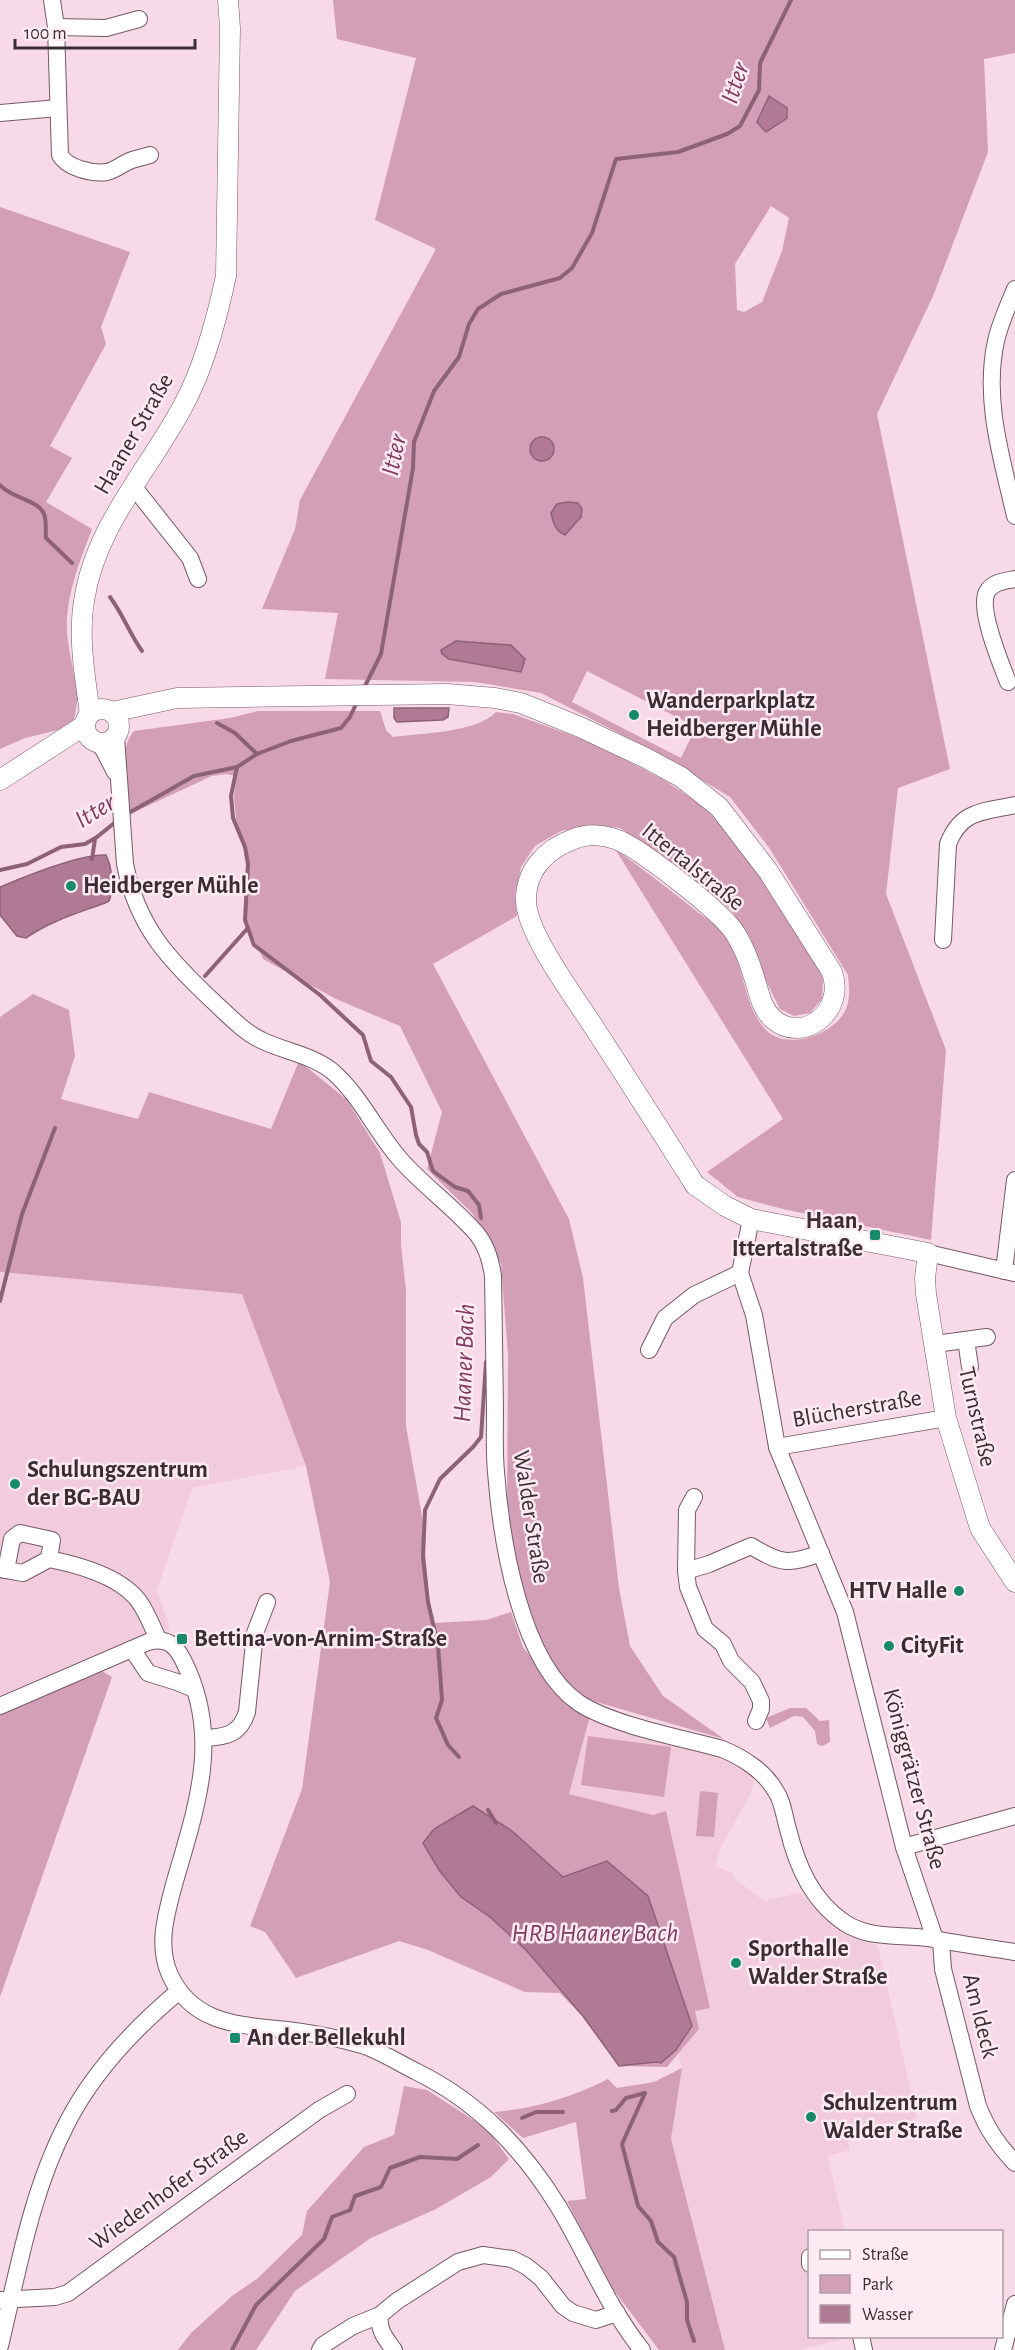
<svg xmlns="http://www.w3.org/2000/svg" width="1015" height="2350" viewBox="0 0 1015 2350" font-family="'Alegreya Sans',sans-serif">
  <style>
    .built { fill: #f2ccdd }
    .green { fill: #d39fb7; fill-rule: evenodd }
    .water { fill: #b07994; stroke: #8d6277; stroke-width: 1.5 }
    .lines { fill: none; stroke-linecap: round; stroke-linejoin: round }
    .stream { stroke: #8d6277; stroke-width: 4 }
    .minor-casing { stroke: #745a66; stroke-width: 18 }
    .major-casing { stroke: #745a66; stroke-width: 21 }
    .minor { stroke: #fff; stroke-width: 16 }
    .major { stroke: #fff; stroke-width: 20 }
    .poi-dot { fill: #168a6b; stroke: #fdeaf2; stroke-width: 2 }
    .labels { text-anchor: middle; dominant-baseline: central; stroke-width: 5; stroke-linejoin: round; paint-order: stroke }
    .street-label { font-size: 24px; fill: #3a2e33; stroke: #fdeaf2 }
    .poi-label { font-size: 24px; font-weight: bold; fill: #3a2e33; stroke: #fdeaf2; text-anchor: start }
    .water-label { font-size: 26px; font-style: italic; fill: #813b60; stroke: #fdeaf2 }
  </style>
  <rect width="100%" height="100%" fill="#f8d9e7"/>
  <!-- built -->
  <g class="built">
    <path d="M 0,1272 L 242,1294 L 306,1466 L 192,1488 L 157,1590 L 170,1629 L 148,1632 L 0,1698 Z"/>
    <path d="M 590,1716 L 717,1753 L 755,1773 L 751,1793 L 722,1845 L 715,1866 L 731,1872 L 735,1879 L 764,1901 L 800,1893 L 836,1928 L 878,1946 L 917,2118 L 848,2140 L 850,2150 L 828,2156 L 845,2231 L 810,2232 L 810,2336 L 853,2337 L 799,2350 L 725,2350 L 671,2140 L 682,2068 L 678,2054 L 699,2029 L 569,1794 Z"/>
  </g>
  <!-- green -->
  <g class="green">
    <path d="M 333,0 L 1015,0 L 1015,53 L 984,59 L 988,152 L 933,296 L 877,414 L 950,769 L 898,788 L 886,894 L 946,1050 L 931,1240 L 783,1209 L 738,1197 L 707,1172 L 783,1119 L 615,849 C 643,869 669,889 695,910 C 704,917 717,925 724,933 C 744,958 743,1008 766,1030 C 787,1051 833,1035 845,1011 C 851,1000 849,986 848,975 L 770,849 L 730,797 L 659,754 L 541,693 L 475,682 L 325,679 L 338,613 L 262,609 L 295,529 L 300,500 L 436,249 L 375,220 L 416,58 L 337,39 ZM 771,206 L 789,218 L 782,251 L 762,302 L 744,312 L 737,310 L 735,264 ZM 587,671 L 696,727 L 681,758 L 572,702 Z"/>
    <path d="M 0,207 L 130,252 L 101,327 L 106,344 L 50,446 L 72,458 L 46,502 L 92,529 C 80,561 65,597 67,633 C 69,654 75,676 78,697 L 74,721 L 62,729 L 25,738 L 0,749 Z"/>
    <path d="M 258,711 L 380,711 L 386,730 L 393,737 C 422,733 476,733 496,712 L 513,714 L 593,743 L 664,780 L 700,804 L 732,834 L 813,956 L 823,979 L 822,999 L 810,1013 L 794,1016 L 780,1009 L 766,981 L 750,938 L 731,910 L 660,855 L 620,828 L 590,825 L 561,831 L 535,846 L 521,867 L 515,894 L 517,916 L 433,964 L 569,1219 L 583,1278 L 619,1588 L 630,1646 L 663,1696 L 724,1739 L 586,1699 L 575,1691 L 556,1670 L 528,1613 L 507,1521 L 508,1355 L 501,1264 L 472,1213 L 427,1169 L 442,1112 L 400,1026 L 336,999 L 263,959 L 244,916 L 246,864 L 243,843 L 236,819 L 234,798 L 236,776 L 226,774 L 212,776 L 130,814 C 128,789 116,752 134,731 L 230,718 Z"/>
    <path d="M 33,994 L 69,1010 L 75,1056 L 61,1099 L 138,1119 L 149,1092 L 271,1129 L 299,1061 L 346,1099 L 380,1153 L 401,1222 L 401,1245 L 406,1291 L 406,1426 L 422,1516 L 429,1598 L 434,1623 L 486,1620 L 511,1612 L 523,1647 L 564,1700 L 590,1716 L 569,1794 L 653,1815 L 666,1811 L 710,2008 L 695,2011 L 699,2029 L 667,2067 L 619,2066 L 582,2016 L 560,1993 L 525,1992 L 428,1950 L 399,1941 L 296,1978 L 265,1932 L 250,1926 L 302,1789 L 330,1582 L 306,1466 L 242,1294 L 0,1272 L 0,1017 Z"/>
    <path d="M 97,1668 L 112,1677 L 0,1997 L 0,1712 Z"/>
    <path d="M 790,1708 L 806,1708 L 820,1721 L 829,1720 L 830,1742 L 822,1746 L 817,1744 L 815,1731 L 803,1717 L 794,1716 L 770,1728 L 766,1718 Z"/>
    <path d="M 588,1736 L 671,1747 L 664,1797 L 581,1785 Z"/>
    <path d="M 700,1791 L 718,1793 L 714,1837 L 696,1836 Z"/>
    <path d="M 682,2068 L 671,2139 L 725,2350 L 659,2350 L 610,2285 L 567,2201 L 586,2199 L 576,2122 L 523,2138 L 494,2112 C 534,2109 573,2097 608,2079 L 617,2088 L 654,2082 Z"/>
    <path d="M 404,2086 L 427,2090 L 486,2128 L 509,2159 L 491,2177 L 436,2209 L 371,2238 L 295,2291 L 256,2350 L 178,2350 L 191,2333 L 232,2296 L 258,2278 L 302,2235 L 307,2211 L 364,2147 L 394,2135 Z"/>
  </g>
  <!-- water -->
  <g class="water">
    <path d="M 769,96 L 787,108 L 787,118 L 766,132 L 757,122 Z"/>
    <circle cx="542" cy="449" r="12"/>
    <path d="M 568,502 L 578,503 L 582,509 L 581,517 L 565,535 C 555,531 553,522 551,513 L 557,504 Z"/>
    <path d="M 456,641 L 511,645 L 525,659 L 521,672 L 449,659 L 442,654 L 441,650 Z"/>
    <path d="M 394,708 L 449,708 L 448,717 L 443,720 L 397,722 L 394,718 Z"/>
    <path d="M 106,855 C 112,866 114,889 109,901 L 105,903 C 78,913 50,921 26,938 L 17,936 L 0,915 L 0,887 C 26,876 79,854 106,855 Z"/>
    <path d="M 473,1806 L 512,1831 L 563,1877 L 607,1861 L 648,1896 L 692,2026 L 676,2050 L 661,2063 L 656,2062 L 619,2066 L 583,2016 L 526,1950 L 490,1917 L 461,1897 L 439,1870 L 423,1843 L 434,1829 Z"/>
  </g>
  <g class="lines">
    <!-- stream -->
    <g class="stream">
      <path d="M 0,485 C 11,498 39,500 44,514 C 47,520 45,531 46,538 L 72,563"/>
      <path d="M 110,597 C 124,616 129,633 142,651"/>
      <path d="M 364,688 L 381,654 L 413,468 L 414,442 L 434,391 L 459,357 L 469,324 L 478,309 L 501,294 L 560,278 L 572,268 L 592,233 L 616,159 L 678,152 L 727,134 L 740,126 L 759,90 L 760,63 L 791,0"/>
      <path d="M 217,723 L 235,733 L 257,754"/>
      <path d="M 237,767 L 231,796 L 233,818 L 245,847 L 248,864 L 245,920 L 254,945 L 320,995 L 363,1035 L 371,1061 L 391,1077 L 411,1107 L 416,1135 L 419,1144 L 427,1152 L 433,1171 L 455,1187 L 468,1191 L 479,1205 L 481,1218"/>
      <path d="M 127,814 L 194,776 L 237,767 L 257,754 L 291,741 L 341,728 L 350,717 L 358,700"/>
      <path d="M 92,859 L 95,839"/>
      <path d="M 0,870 L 27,864 L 61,847 L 85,844 L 97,837 L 118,820"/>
      <path d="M 205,976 L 247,929"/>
      <path d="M 0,1301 L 22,1214 L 55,1128"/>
      <path d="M 459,1757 L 448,1745 L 436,1718 L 442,1700 L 438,1645 L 428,1602 L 423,1557 L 425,1510 L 440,1479 L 473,1447 L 481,1437 L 486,1362"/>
      <path d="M 488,1810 L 496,1823"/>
      <path d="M 645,2093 L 622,2144 L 638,2206 L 651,2221 L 658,2242 L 674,2257 L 687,2302 L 687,2320 L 694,2341"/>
      <path d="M 612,2111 L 616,2110 L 626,2098 L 645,2093"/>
      <path d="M 522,2118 L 536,2112 L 563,2112"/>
      <path d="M 232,2350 L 256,2305 L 324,2239 L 332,2217 L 350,2210 L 355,2196 L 381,2187 L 390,2168 L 420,2157 L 457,2159 L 478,2145"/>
    </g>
    <defs>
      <g id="minor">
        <path d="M 52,0 L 56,27 L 60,155 C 67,168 92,174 107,172 C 116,170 123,163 132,160 C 138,158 144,157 150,155"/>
        <path d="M 56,27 L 106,28 L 139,19"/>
        <path d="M 0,113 L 58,108"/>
        <path d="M 1015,289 C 1008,306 1000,323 996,341 C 983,400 1002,459 1015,516"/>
        <path d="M 133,486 L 190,558 L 198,579"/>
        <path d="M 1008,682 C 1001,664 978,609 987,592 C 992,582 1005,581 1015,579"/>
        <path d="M 116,737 L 125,864 C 137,927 170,961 215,1003 C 229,1016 244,1032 261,1040 C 283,1051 312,1055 332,1071 C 360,1095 375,1130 399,1158 C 422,1185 453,1206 477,1234 C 486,1245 491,1262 493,1276 C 494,1320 494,1364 495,1409 C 495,1430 494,1451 496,1472 C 501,1539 520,1663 579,1703 C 612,1725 682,1738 722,1749 C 742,1757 764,1771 775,1790 C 783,1801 784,1816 788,1829 C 797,1866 812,1901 845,1923 C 873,1941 904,1933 934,1939 C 961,1944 988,1948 1015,1952"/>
        <path d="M 100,743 L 115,772"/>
        <path d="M 943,940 L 948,844 C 961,810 983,812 1015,805"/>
        <path d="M 751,1219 L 740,1273 L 754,1315 L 777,1447 L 845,1612 L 904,1847 L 935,1939"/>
        <path d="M 928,1253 L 1014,1273"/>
        <path d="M 1004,1271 L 1015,1180"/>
        <path d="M 966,1340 L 970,1367"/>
        <path d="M 935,1344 L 987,1337"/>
        <path d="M 649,1350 L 665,1318 L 694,1295 L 740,1273"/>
        <path d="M 777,1447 L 946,1418"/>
        <path d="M 694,1497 L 687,1510 L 686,1571 L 709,1564 L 751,1546 C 781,1564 788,1565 821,1553"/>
        <path d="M 0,1569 L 23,1573 L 49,1559 C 79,1565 126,1578 142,1606 C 148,1616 153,1628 158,1639"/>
        <path d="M 6,1570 L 12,1539 L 20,1533 L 52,1540 L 49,1559"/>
        <path d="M 686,1571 L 688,1587 L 705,1629 L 723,1644 L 731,1661 L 752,1682 L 761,1701 L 761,1709 L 756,1721"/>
        <path d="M 132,1649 L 148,1673 L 177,1682 L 194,1689"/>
        <path d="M 0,1706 L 148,1642 C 166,1637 175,1644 183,1660 C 222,1736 197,1805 175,1881 C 167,1911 156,1945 170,1975 C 193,2025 241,2025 287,2030 C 312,2033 338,2038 362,2045 C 380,2051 399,2063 417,2072 C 478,2102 522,2148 558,2206 C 587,2254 607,2306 642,2350"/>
        <path d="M 205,1738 C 227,1737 240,1734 247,1712 L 255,1633 L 267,1602"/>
        <path d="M 904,1847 L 1015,1816"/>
        <path d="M 941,1941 L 943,1969 L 978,2106 C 987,2129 998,2145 1015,2163"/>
        <path d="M 810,2257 L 810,2264"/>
        <path d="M 0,2300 L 55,2297 L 68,2293 L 319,2110 L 347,2094"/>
        <path d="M 380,2315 C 378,2330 385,2338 394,2350"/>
        <path d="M 861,2336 L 864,2350"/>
        <path d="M 0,2346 C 18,2271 31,2192 67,2123 C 93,2072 136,2027 179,1991"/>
        <path d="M 320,2350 L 323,2345 L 353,2326 L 380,2315 L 397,2301 L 458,2262 L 483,2255 L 512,2259 L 526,2266 L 541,2278 L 563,2306 L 573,2313 L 596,2320 L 617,2313"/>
        <path d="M 1003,2350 L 1015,2304"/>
      </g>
      <g id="major">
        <circle cx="102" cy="726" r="17"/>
        <path d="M 112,712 L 177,698 L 447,694 L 495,698 L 521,703 L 580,727 L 644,757 L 681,777 L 719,807 L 768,871 L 832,972 C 846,1011 803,1045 773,1019 C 760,1007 759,990 753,974 C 749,960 743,946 735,933 C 722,912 642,850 618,840 C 605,835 588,833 574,839 C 546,849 525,870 526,902 C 528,936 576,999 595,1029 C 629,1081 662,1133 695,1185 L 725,1206 L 751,1219 L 928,1253 L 925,1278 L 926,1294 L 946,1418 L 980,1528 L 1015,1582"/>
        <path d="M 90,714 C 85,677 78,638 84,601 C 95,526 149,470 183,406 C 204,368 217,318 226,276 L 230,28 L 228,0"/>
        <path d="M 0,780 L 85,725"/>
      </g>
    </defs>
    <!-- minor casing -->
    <use href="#minor" class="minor-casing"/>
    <!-- major casing -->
    <use href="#major" class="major-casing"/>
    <!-- minor -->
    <use href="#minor" class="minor"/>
    <!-- major -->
    <use href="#major" class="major"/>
  </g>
  <!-- markers -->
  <g class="poi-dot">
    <circle cx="634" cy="715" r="6"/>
    <circle cx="71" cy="886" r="6"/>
    <rect x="869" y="1229" width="12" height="12" rx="3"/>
    <circle cx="15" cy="1484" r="6"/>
    <circle cx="959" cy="1591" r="6"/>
    <rect x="176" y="1633" width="12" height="12" rx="3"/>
    <circle cx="889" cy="1646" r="6"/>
    <circle cx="736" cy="1963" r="6"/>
    <rect x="229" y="2032" width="12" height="12" rx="3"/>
    <circle cx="811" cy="2117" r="6"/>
  </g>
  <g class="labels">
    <!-- street labels -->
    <g class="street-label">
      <text transform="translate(134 434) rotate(-60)">Haaner Straße</text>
      <text transform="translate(693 867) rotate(39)">Ittertalstraße</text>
      <text transform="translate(857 1409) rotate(-10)">Blücherstraße</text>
      <text transform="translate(977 1417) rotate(77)">Turnstraße</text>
      <text transform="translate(531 1517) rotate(81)">Walder Straße</text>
      <text transform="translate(914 1779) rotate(75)">Königgrätzer Straße</text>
      <text transform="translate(980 2016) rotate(76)">Am Ideck</text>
      <text transform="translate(169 2190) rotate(-36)">Wiedenhofer Straße</text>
    </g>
    <!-- poi labels -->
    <g class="poi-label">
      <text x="646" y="701">Wanderparkplatz<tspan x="646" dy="28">Heidberger Mühle</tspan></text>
      <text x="83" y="886">Heidberger Mühle</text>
      <text x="863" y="1221" text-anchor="end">Haan,<tspan x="863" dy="28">Ittertalstraße</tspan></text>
      <text x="27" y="1470">Schulungszentrum<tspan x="27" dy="28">der BG-BAU</tspan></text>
      <text x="947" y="1591" text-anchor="end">HTV Halle</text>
      <text x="194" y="1639">Bettina-von-Arnim-Straße</text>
      <text x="901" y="1646">CityFit</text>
      <text x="748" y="1949">Sporthalle<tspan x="748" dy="28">Walder Straße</tspan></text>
      <text x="247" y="2038">An der Bellekuhl</text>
      <text x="823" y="2103">Schulzentrum<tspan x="823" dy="28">Walder Straße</tspan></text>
    </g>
    <!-- water labels -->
    <g class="water-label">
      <text transform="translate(735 83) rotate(-72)">Itter</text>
      <text transform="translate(394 455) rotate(-78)">Itter</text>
      <text transform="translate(95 811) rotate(-32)">Itter</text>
      <text transform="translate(464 1363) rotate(-88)">Haaner Bach</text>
      <text x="595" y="1933">HRB Haaner Bach</text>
    </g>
  </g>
  <!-- legend -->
  <rect x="808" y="2230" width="195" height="108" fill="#fdeaf2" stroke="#af9fa6" stroke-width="1.5"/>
  <rect x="820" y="2250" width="30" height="9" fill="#ffffff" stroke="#af9fa6" stroke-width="1.5"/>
  <text x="862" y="2260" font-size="18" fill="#3a2e33">Straße</text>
  <rect x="820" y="2275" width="30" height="18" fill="#d39fb7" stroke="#af9fa6" stroke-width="1.5"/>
  <text x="862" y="2290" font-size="18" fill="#3a2e33">Park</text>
  <rect x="820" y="2305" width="30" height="18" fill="#b07994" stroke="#af9fa6" stroke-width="1.5"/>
  <text x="862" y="2320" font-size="18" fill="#3a2e33">Wasser</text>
  <!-- scale -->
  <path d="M15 39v9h180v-9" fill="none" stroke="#3a2e33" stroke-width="3"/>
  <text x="24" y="39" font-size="18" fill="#3a2e33" stroke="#fdeaf2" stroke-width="4.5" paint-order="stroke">100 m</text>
</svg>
